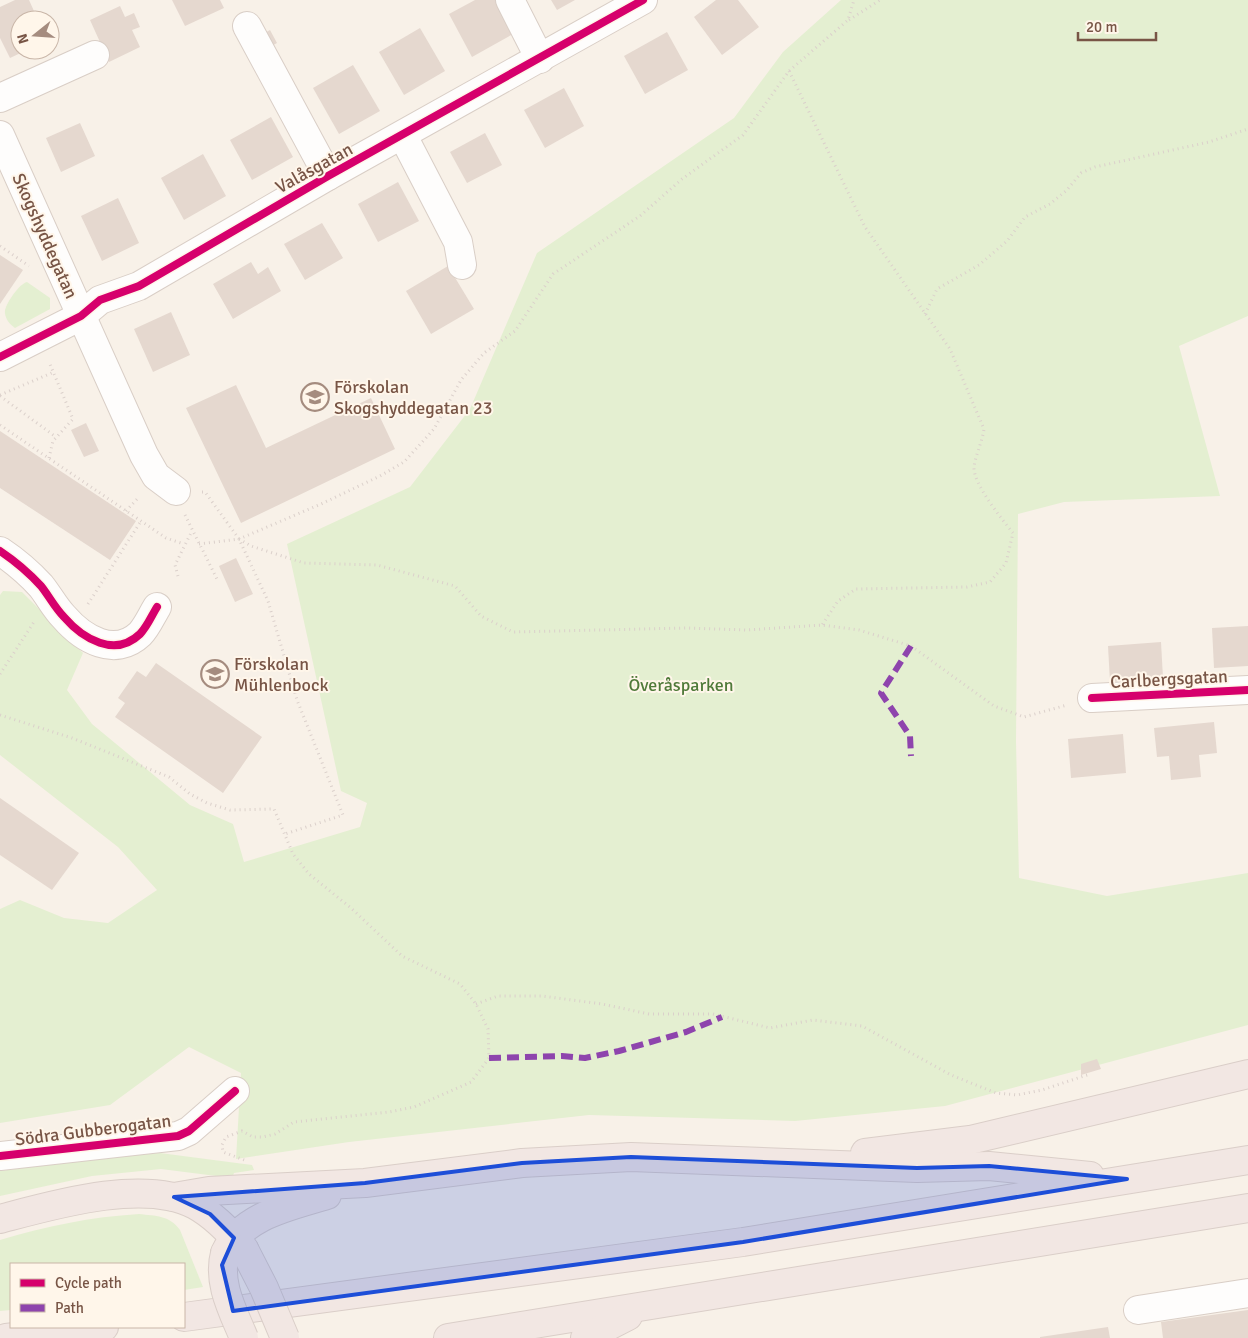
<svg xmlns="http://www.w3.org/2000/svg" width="1248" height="1338" viewBox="0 0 1248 1338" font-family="Signika,sans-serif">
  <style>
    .green { fill: #e4efd1 }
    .building { fill: #e5d8cf }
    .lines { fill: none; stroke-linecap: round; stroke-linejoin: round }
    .minor-casing { stroke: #d9cec6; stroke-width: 30 }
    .highway-casing { stroke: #dacec8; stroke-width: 30 }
    .path { stroke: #dbd0cb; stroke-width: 3; stroke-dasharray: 1 4; stroke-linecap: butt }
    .minor { stroke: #fefdfc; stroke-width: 28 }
    .highway { stroke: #f2e7e3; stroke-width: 28 }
    .highway-bridge-casing { stroke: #dacec8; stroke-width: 30; stroke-linecap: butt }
    .highway-bridge { stroke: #f2e7e3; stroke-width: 28 }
    .quiet { stroke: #8e44ad; stroke-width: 6; stroke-dasharray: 12 6; stroke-linecap: butt }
    .cycleway-casing { stroke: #fff6ea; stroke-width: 11 }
    .cycleway { stroke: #d6006c; stroke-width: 8 }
    .marked { fill: #1d4ed8; fill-opacity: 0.2; stroke: #1d4ed8; stroke-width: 4; stroke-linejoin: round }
    .labels { text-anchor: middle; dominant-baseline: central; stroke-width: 4; stroke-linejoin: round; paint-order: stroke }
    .street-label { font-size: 18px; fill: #785546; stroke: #fff6ea }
    .poi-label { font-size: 18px; fill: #785546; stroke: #fff6ea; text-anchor: start }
    .park-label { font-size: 18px; fill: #507a3a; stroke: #fff6ea }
  </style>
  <rect width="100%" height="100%" fill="#f8f1e8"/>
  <!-- green -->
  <g class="green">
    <path d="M 841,0 L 1248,0 L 1248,316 L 1179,346 L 1220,496 L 1064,502 L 1018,514 L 1016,741 L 1019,878 L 1107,896 L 1248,873 L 1248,1025 L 945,1106 L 795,1121 L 589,1115 L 349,1142 L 236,1159 L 241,1073 L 189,1047 L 110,1105 L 0,1123 L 0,909 L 20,900 L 64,918 L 108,923 L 157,890 L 118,847 L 0,755 L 0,595 L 3,591 L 22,592 L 83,653 L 67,690 L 92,724 L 190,805 L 233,824 L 244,862 L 360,827 L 367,803 L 341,791 L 287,544 L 410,487 L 470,409 L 537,253 L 734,118 L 783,52 Z"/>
    <path d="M 27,282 L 50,298 L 50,309 L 15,328 C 9,324 4,317 5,310 C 7,302 19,284 27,282 Z"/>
    <path d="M 160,1153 L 252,1165 L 254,1170 L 234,1173 L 232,1178 L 161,1169 L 92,1176 L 0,1196 L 0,1171 L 119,1155 Z"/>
    <path d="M 139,1214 C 156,1216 169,1215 180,1230 L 203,1287 L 184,1290 L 184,1264 L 11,1264 L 11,1310 L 0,1311 L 0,1240 C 46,1226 91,1217 139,1214 Z"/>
  </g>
  <!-- building -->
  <g class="building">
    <path d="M 15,0 L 29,0 L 38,20 L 20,20 L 20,50 L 27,50 L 10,58 L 0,38 L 0,7 Z"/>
    <path d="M 172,0 L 220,0 L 224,8 L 185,26 Z"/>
    <path d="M 475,0 L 495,0 L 513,34 L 472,57 L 449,14 Z"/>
    <path d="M 551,0 L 575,0 L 557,10 Z"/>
    <path d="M 716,0 L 738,0 L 759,27 L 722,55 L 694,17 Z"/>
    <path d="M 120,6 L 125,17 L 134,13 L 140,27 L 132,30 L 140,47 L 109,62 L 90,20 Z"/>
    <path d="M 420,28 L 445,71 L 404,95 L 379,52 Z"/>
    <path d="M 270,30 L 277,43 L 266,49 L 259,36 Z"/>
    <path d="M 667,32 L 688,70 L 645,94 L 624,56 Z"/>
    <path d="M 353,65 L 380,111 L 339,134 L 313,88 Z"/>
    <path d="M 564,88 L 584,126 L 545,148 L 524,110 Z"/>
    <path d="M 271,117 L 293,157 L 252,180 L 230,140 Z"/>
    <path d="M 80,123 L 95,156 L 61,172 L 46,138 Z"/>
    <path d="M 485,133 L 502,165 L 467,183 L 450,152 Z"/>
    <path d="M 203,154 L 226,196 L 184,220 L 161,178 Z"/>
    <path d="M 398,182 L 419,221 L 378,242 L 358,204 Z"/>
    <path d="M 118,198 L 139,243 L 102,261 L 81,216 Z"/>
    <path d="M 322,223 L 343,258 L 305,280 L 284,244 Z"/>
    <path d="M 0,255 L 23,270 L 0,304 Z"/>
    <path d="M 251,262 L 258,274 L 268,267 L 281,291 L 233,319 L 213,284 Z"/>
    <path d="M 448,266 L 474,309 L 431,334 L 406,291 Z"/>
    <path d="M 171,312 L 190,355 L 153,372 L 134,329 Z"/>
    <path d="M 236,385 L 266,448 L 371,398 L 395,449 L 241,523 L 186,408 Z"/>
    <path d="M 86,423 L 99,451 L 84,457 L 71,430 Z"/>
    <path d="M 0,431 L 136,521 L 110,560 L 0,488 Z"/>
    <path d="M 236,558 L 253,594 L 235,602 L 219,566 Z"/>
    <path d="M 1248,626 L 1248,666 L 1214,668 L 1212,628 Z"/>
    <path d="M 1161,642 L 1163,678 L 1110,682 L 1108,646 Z"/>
    <path d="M 156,663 L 262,737 L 223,793 L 115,717 L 125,703 L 118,698 L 137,671 L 146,677 Z"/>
    <path d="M 1214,722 L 1217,753 L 1199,755 L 1201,777 L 1171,780 L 1169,756 L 1157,757 L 1154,728 Z"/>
    <path d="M 1123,734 L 1126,773 L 1071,778 L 1068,739 Z"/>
    <path d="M 0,798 L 79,853 L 52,890 L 0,855 Z"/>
    <path d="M 1097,1059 L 1101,1069 L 1081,1075 L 1081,1064 Z"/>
    <path d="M 1248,1310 L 1248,1338 L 1163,1338 L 1161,1322 Z"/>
    <path d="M 1108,1327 L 1110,1338 L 1040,1338 L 1040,1337 Z"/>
  </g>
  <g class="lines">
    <defs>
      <g id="minor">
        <path d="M 510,0 L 540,59"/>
        <path d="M 247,26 L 328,176"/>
        <path d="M 0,98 L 95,55"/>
        <path d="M 0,135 L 144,455 L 156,476 L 176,491"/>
        <path d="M 403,136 L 458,242 L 462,265"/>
        <path d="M 0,357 L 81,316 L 100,300 L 139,286 L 328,176 L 643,0"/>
        <path d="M 0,551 C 15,561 29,573 41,586 C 49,596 55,608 64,617 C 83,639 115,658 140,634 C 147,627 152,615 157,607"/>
        <path d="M 1092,698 L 1248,690"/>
        <path d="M 0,1156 L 178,1136 L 189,1131 L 235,1091"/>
        <path d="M 1138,1310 L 1248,1293"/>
      </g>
      <g id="highway">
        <path d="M 865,1153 L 970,1140 L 1248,1074"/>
        <path d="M 174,1197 L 209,1191 L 365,1183 L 522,1163 L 631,1157 L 917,1168 L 989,1166 L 1090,1176"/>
        <path d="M 0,1219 C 53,1205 144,1178 195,1205 C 215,1216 230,1232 244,1249"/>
        <path d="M 225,1253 C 242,1215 292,1206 327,1195"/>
        <path d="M 184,1317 L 743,1242 L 1248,1160"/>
        <path d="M 6,1338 L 104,1327"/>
        <path d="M 448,1338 L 1248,1208"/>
        <path d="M 585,1338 L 628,1316"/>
      </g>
    </defs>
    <!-- minor casing -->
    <use href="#minor" class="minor-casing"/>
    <!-- highway casing -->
    <use href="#highway" class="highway-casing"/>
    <!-- path -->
    <g class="path">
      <path d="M 849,20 L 880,0"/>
      <path d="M 789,71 L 865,227 L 950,349 L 984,429 C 982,443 976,453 974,467 C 973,484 1002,519 1013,533 L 1006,563 L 990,582 L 967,587 L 856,589 L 838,601 L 822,625"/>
      <path d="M 0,246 L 29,266"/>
      <path d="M 925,314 L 937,289 L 979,265 L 1007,241 L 1025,217 L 1050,204 L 1067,190 L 1081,173 L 1095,167 L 1209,142 L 1248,129"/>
      <path d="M 0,395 L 54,372"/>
      <path d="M 0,396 L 56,437"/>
      <path d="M 0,425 L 166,538 L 184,544"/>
      <path d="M 49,458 L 53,441 L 73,419 L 49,362"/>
      <path d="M 202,492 L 205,492 L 239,539 L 268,601 L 297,700 L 343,815 L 285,834"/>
      <path d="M 126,511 L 139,497"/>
      <path d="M 185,515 L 218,581"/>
      <path d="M 239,539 L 251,546 L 304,563 L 377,565 L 455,586 L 481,616 L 513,632 L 686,628 L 747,630 L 822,625 L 859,630 L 911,646 L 994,706 L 1024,717 L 1067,705"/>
      <path d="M 199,544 L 239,539 L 321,504 L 380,476 L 404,462 L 434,429 L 461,380 L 484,353 L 515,331 L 553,274 L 640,216 L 682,179 L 743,135 L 789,71 L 848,20 L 854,0"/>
      <path d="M 178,576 L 175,565 L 192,531"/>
      <path d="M 88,604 L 141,521"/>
      <path d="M 0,674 L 34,622"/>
      <path d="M 0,715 L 72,738 L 169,777 L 190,794 L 207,803 L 230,810 L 274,809 L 293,854 L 309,874 L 351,908 L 402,956 L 460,984 L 476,1004 L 488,1029 L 489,1058 L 471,1082 L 414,1107 L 389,1112 L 294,1122 L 275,1134 L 263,1137 L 253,1137 L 242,1131 L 226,1137 L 222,1145 L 223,1152 L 247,1161"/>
      <path d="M 476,1004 L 498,996 L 542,996 L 602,1004 L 649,1014 L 713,1014 L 770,1028 L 813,1020 L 862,1026 L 951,1075 L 996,1093 L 1017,1095 L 1042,1090 L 1090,1074"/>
    </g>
    <!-- minor -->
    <use href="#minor" class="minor"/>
    <!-- highway -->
    <use href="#highway" class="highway"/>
    <defs>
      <g id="highway-bridge">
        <path d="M 244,1249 L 264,1288 L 285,1338"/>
        <path d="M 225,1253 C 217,1283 233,1311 244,1338"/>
      </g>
    </defs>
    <!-- highway-bridge casing -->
    <use href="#highway-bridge" class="highway-bridge-casing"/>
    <!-- highway-bridge -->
    <use href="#highway-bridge" class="highway-bridge"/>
    <!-- quiet -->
    <g class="quiet">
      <path d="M 911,646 L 881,693 L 910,736 L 911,756"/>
      <path d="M 489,1058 L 562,1056 L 585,1058 L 619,1051 L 686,1032 L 722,1017"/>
    </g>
    <defs>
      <g id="cycleway">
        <path d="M 0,357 L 81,316 L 100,300 L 139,286 L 328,176 L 643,0"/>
        <path d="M 0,551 C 15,561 29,573 41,586 C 49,596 55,608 64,617 C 83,639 115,658 140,634 C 147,627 152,615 157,607"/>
        <path d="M 1092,698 L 1248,690"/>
        <path d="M 0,1156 L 178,1136 L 189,1131 L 235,1091"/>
      </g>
    </defs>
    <!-- cycleway casing -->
    <use href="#cycleway" class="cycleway-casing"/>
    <!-- cycleway -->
    <use href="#cycleway" class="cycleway"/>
  </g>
  <!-- marked area -->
  <path class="marked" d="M 631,1157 L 917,1168 L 989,1166 L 1127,1179 L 743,1242 L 233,1311 L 222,1265 L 234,1238 L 210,1214 L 174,1197 L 365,1183 L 522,1163 Z"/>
  <!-- icons -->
  <defs>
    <symbol id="school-ring" viewBox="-11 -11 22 22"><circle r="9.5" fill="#fff6ea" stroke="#a58c7f" stroke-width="1.5"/><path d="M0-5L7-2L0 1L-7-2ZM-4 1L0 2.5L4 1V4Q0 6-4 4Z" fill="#a58c7f"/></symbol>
  </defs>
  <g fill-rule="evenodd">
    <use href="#school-ring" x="299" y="381" width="32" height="32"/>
    <use href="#school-ring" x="199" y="658" width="32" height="32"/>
  </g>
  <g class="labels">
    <!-- street labels -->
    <g class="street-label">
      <text transform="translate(314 168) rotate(-29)">Valåsgatan</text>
      <text transform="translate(45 236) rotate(66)">Skogshyddegatan</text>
      <text transform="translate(1169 679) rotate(-3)">Carlbergsgatan</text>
      <text transform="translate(93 1130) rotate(-7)">Södra Gubberogatan</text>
    </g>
    <!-- poi labels -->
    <g class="poi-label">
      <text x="334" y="387">Förskolan<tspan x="334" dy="21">Skogshyddegatan 23</tspan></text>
      <text x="234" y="664">Förskolan<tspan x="234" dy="21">Mühlenbock</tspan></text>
    </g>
    <!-- park labels -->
    <g class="park-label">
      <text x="681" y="685">Överåsparken</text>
    </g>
  </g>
  <!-- legend -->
  <rect x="10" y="1263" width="175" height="65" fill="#fff6ea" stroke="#c9b6a8"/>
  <rect x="20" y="1279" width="25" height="8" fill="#d6006c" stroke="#c9b6a8"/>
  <text x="55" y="1288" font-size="15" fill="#785546">Cycle path</text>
  <rect x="20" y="1304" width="25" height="8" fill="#8e44ad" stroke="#c9b6a8"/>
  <text x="55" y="1313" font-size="15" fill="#785546">Path</text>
  <!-- north arrow -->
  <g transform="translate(35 35) rotate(253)"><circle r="24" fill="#fff6ea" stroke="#c9b6a8"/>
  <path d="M0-4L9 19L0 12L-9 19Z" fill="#a58c7f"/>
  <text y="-8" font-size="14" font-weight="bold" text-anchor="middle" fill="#785546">N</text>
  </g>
  <!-- scale -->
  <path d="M1078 32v8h78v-8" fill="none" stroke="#785546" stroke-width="2.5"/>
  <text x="1086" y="32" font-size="15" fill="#785546" stroke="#fff6ea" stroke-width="4" paint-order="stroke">20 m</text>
</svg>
